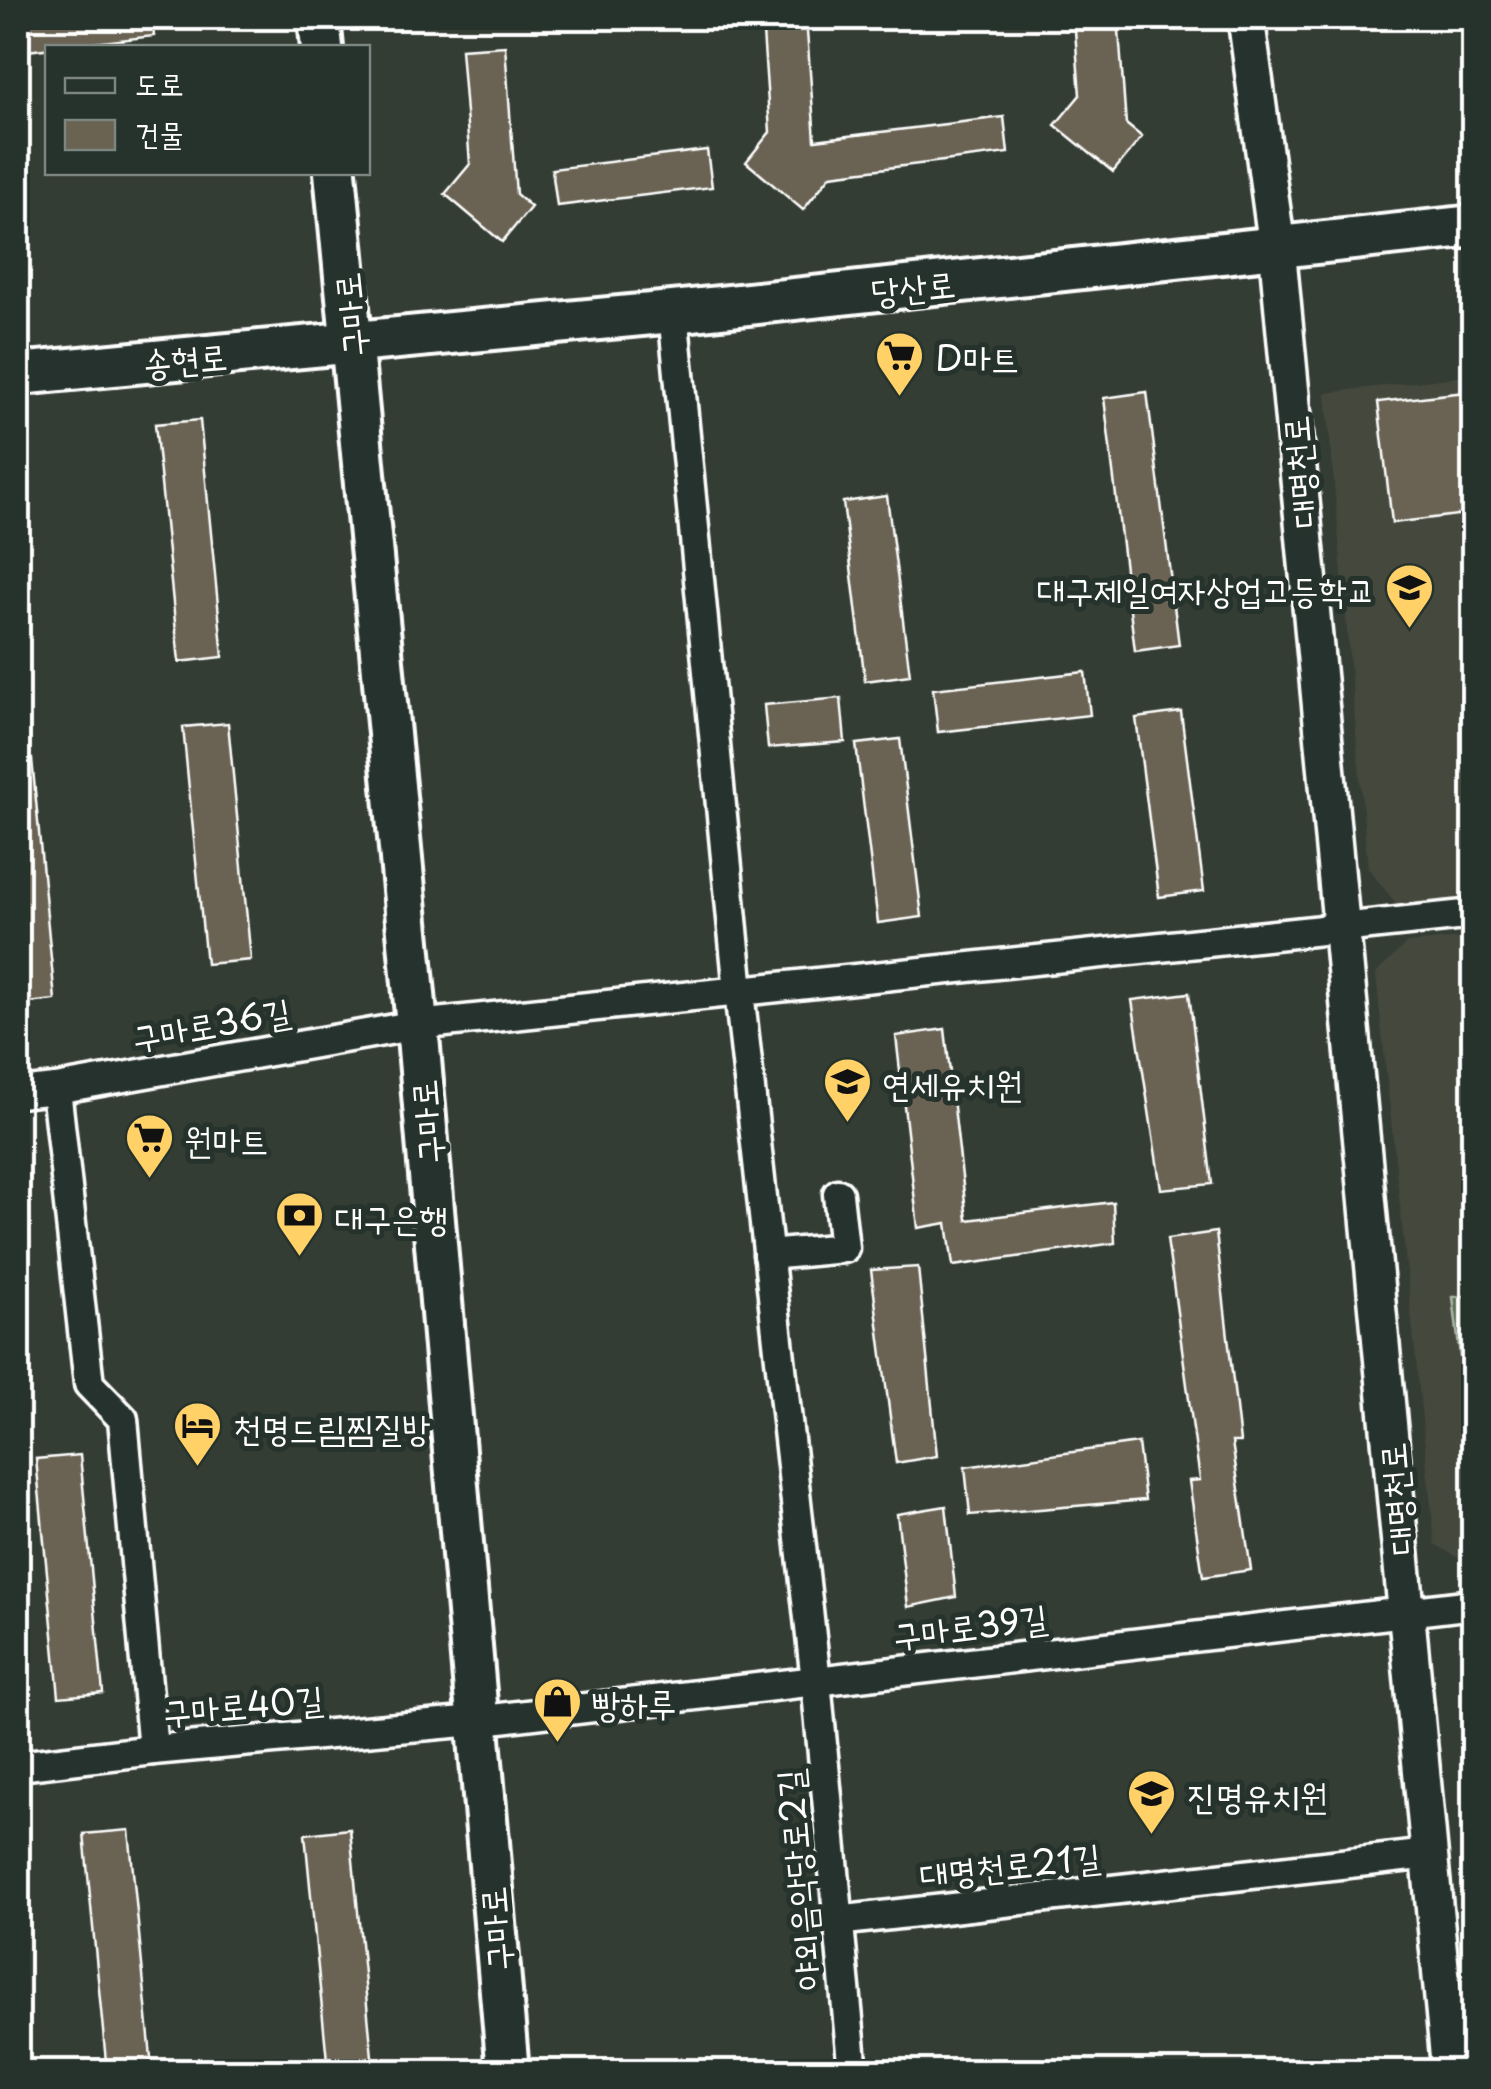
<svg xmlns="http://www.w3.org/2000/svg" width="1491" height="2089" viewBox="0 0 1491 2089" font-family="'Playpen Sans','Poor Story',sans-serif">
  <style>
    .built { fill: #44483d }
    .green { fill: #5d7154; stroke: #aeb8aa; stroke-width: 2.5 }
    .building { fill: #6a6352; stroke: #fff; stroke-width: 2.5 }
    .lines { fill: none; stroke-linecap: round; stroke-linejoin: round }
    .minor-casing { stroke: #fff; stroke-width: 35 }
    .tertiary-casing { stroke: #fff; stroke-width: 42 }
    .secondary-casing { stroke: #fff; stroke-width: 48 }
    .minor { stroke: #26332d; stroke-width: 28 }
    .tertiary { stroke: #26332d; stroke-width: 35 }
    .secondary { stroke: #26332d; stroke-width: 40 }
    .labels { text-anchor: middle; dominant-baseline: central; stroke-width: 10; stroke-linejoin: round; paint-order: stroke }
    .street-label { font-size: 35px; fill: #fff; stroke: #26332d }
    .poi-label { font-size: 35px; fill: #fff; stroke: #26332d; text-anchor: start }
  </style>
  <rect width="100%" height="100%" fill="#343d34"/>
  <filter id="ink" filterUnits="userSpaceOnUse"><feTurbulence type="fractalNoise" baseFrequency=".01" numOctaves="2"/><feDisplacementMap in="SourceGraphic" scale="20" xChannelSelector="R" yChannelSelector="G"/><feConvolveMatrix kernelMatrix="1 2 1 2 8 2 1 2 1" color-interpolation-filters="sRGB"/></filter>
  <g filter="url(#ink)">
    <!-- built -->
    <g class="built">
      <path d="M 1473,375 L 1473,899 L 1400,909 L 1368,868 L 1326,393 Z"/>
      <path d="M 1473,937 L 1473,1567 L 1435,1544 L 1376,974 L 1407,943 Z"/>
    </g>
    <!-- green -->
    <path class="green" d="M 1473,1295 L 1474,1295 L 1473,1465 L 1453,1297 Z"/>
    <!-- building -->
    <g class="building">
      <path d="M 18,18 L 152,18 L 154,36 L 18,52 Z"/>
      <path d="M 762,18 L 806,18 L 815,140 L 1004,117 L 1008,153 L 831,175 L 803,210 L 746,162 L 770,132 Z"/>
      <path d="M 1074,18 L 1118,18 L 1126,124 L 1142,137 L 1113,172 L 1055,125 L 1080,95 Z"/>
      <path d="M 505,46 L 516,194 L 531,207 L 502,242 L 445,194 L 470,164 L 461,49 Z"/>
      <path d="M 707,150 L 712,187 L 557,206 L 552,169 Z"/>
      <path d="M 1474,391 L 1474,513 L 1392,523 L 1378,402 Z"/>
      <path d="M 1147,392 L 1179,645 L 1135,651 L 1104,398 Z"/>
      <path d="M 200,420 L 223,657 L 179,662 L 155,424 Z"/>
      <path d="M 887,496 L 910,675 L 865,681 L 843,502 Z"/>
      <path d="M 1085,672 L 1090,715 L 938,732 L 933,689 Z"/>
      <path d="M 841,698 L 845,742 L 768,748 L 764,705 Z"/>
      <path d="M 1181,712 L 1204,891 L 1159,897 L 1136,718 Z"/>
      <path d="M 228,723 L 251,960 L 206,964 L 183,727 Z"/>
      <path d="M 900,739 L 922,917 L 878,923 L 856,744 Z"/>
      <path d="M 18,759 L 32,759 L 55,1000 L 18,1004 Z"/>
      <path d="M 1189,993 L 1212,1184 L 1161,1189 L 1132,1000 Z"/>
      <path d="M 945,1029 L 967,1220 L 1113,1202 L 1115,1243 L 953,1266 L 947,1223 L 918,1228 L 896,1036 Z"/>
      <path d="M 1216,1232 L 1240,1442 L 1232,1442 L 1251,1570 L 1203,1577 L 1189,1481 L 1200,1480 L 1167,1239 Z"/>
      <path d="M 918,1267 L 937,1456 L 896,1463 L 871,1270 Z"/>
      <path d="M 1138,1443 L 1145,1500 L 970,1515 L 965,1467 Z"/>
      <path d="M 80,1455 L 103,1693 L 59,1697 L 36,1459 Z"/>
      <path d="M 946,1506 L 956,1597 L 908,1607 L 897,1514 Z"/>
      <path d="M 350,1829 L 373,2067 L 328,2071 L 305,1834 Z"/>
      <path d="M 129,1830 L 152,2068 L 107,2072 L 84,1834 Z"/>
    </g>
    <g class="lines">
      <defs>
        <g id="minor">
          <path d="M 673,312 L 739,991 L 816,1681 L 853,2072"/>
          <path d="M 56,1089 L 89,1384 L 123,1419 L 153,1750"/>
          <path d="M 18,1093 L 56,1089 L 417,1025 L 1474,914"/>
          <path d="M 768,1255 L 844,1248 L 838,1194"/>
          <path d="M 18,1766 L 153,1750 L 475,1721 L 1474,1604"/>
          <path d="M 837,1921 L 1429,1854"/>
        </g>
        <path id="tertiary" d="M 1246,18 L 1277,247 L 1450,2072"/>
        <g id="secondary">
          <path d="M 319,18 L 322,48"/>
          <path d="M 335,172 L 417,1025 L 508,2072"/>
          <path d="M 18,374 L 673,312 L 1474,226"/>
        </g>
      </defs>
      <!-- minor casing -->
      <use href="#minor" class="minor-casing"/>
      <!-- tertiary casing -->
      <use href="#tertiary" class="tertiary-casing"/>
      <!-- secondary casing -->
      <use href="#secondary" class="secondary-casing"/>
      <!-- minor -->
      <use href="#minor" class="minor"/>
      <!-- tertiary -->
      <use href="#tertiary" class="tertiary"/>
      <!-- secondary -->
      <use href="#secondary" class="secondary"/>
    </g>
  </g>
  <!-- icons -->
  <defs>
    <symbol id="supermarket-pin" viewBox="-11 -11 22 30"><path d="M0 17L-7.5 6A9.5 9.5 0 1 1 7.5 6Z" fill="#ffd166" stroke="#26332d"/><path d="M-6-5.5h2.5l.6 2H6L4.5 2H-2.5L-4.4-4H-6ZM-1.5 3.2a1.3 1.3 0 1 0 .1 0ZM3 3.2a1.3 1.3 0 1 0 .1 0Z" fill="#111"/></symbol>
    <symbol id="school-pin" viewBox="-11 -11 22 30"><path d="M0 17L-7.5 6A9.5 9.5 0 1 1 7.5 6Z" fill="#ffd166" stroke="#26332d"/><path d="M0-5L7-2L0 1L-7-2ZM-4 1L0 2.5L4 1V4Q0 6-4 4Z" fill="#111"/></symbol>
    <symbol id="bank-pin" viewBox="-11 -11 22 30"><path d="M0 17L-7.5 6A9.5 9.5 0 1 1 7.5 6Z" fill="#ffd166" stroke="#26332d"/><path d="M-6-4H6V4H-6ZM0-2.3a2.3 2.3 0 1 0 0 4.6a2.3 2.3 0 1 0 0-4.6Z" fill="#111"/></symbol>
    <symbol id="hotel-pin" viewBox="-11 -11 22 30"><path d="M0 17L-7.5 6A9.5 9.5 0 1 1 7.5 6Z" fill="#ffd166" stroke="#26332d"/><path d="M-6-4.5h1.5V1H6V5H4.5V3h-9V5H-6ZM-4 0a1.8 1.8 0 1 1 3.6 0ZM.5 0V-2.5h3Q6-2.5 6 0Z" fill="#111"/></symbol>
    <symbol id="shop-pin" viewBox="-11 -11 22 30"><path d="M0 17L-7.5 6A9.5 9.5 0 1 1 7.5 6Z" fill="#ffd166" stroke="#26332d"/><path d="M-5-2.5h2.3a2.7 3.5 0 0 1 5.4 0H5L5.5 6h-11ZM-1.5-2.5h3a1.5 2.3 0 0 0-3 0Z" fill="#111"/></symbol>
  </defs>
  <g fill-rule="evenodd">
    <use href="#supermarket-pin" x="872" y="328" width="55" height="75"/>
    <use href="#school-pin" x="1382" y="560" width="55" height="75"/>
    <use href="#school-pin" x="820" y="1054" width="55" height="75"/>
    <use href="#supermarket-pin" x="122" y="1110" width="55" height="75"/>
    <use href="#bank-pin" x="272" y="1188" width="55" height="75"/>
    <use href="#hotel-pin" x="170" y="1398" width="55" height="75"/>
    <use href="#shop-pin" x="530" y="1674" width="55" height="75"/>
    <use href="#school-pin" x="1124" y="1766" width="55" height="75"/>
  </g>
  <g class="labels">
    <!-- street labels -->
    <g class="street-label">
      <text transform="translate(913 286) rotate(-6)">당산로</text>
      <text transform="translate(349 315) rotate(-96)">구마로</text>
      <text transform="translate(185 358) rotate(-5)">송현로</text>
      <text transform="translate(1298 472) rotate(-95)">대명천로</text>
      <text transform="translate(211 1023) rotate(-10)">구마로36길</text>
      <text transform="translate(425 1122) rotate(-95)">구마로</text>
      <text transform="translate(1395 1499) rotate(-95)">대명천로</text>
      <text transform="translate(970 1625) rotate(-7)">구마로39길</text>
      <text transform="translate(243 1704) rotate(-5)">구마로40길</text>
      <text transform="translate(1010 1864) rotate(-6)">대명천로21길</text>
      <text transform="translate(797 1880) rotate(-95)">야외음악당로2길</text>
      <text transform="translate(494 1929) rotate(-95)">구마로</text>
    </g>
    <!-- poi labels -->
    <g class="poi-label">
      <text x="935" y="356">D마트</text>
      <text x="1375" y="588" text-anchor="end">대구제일여자상업고등학교</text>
      <text x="882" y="1082">연세유치원</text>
      <text x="184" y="1138">원마트</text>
      <text x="335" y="1216">대구은행</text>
      <text x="233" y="1426">천명드림찜질방</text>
      <text x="592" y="1702">빵하루</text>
      <text x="1187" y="1794">진명유치원</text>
    </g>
  </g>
  <!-- margin -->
  <rect width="1491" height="2089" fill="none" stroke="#26332d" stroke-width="60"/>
  <rect x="30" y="30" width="1431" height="2029" fill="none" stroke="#fff" stroke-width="4" filter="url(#ink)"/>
  <!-- legend -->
  <rect x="45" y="45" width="325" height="130" fill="#26332d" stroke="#7d8581" stroke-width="2.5"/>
  <rect x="65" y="78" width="50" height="15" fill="#26332d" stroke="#7d8581" stroke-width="2.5"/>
  <text x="135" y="95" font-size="30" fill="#ffffff">도로</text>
  <rect x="65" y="120" width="50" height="30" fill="#6a6352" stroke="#7d8581" stroke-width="2.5"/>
  <text x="135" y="145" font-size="30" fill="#ffffff">건물</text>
</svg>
